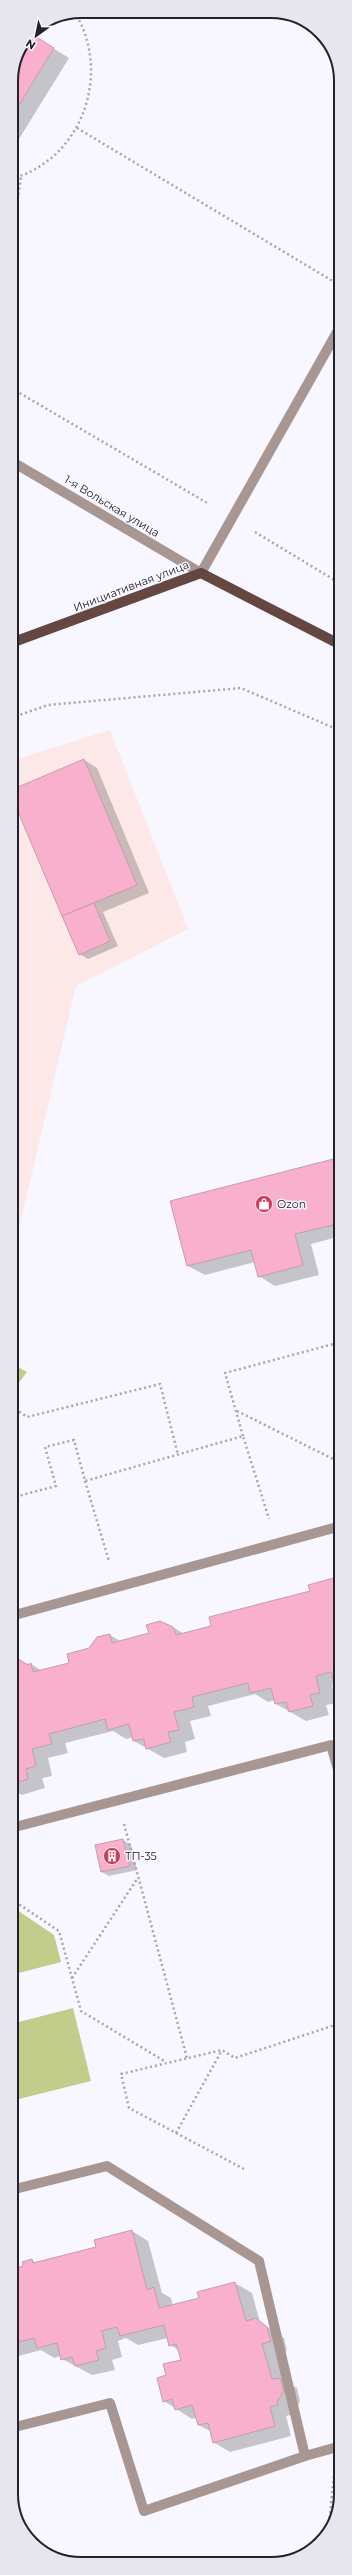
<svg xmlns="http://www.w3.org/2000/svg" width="352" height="2575" viewBox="0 0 352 2575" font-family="Montserrat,sans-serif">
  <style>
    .commercial { fill: #fde8e8 }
    .green { fill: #c2cc8b }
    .shadow { fill: #0003 }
    .building { fill: #f8b0cc; stroke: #c39dab }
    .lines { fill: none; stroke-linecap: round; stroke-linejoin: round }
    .path { stroke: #a6a4ad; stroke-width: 2.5; stroke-dasharray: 2 3; stroke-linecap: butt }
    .minor { stroke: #a79691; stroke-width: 10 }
    .major { stroke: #644740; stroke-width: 10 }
    .labels { text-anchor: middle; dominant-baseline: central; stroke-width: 3; stroke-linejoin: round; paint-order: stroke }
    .street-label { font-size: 11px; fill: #24212e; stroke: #f8f6fe }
    .poi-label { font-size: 11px; fill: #24212e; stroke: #f8f6fe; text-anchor: start }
    .rim { fill: none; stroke: #24212e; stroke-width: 2 }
  </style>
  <rect width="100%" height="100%" fill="#f8f6fe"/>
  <!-- commercial -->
  <path class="commercial" d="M 110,730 L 188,929 L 76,986 L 11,1262 L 11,761 Z"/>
  <!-- green -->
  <g class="green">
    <path d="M 11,1363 L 27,1372 L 11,1393 Z"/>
    <path d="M 11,1906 L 54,1935 L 61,1962 L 11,1975 Z"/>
    <path d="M 73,2008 L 91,2081 L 11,2101 L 11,2024 Z"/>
  </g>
  <!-- shadow -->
  <g class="shadow">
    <path d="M 30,34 L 69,58 L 11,152 L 11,81 L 16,54 Z"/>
    <path d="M 84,760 L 97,768 L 149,893 L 103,912 L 118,946 L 88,959 L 80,954 L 11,792 Z"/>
    <path d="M 341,1158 L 341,1236 L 311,1244 L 319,1275 L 275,1286 L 259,1276 L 255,1262 L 205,1275 L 188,1266 Z"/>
    <path d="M 341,1577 L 341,1684 L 332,1685 L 336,1703 L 326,1705 L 329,1715 L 306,1721 L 276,1704 L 275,1700 L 268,1702 L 255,1694 L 208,1706 L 211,1716 L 190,1721 L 195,1739 L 185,1742 L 187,1752 L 164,1758 L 134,1741 L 133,1737 L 126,1739 L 113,1731 L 65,1743 L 68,1753 L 48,1758 L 52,1776 L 42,1778 L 45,1788 L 22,1795 L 11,1789 L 11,1661 L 31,1664 L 42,1671 L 71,1663 L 110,1635 L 120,1641 L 173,1627 L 184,1634 L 212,1626 L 312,1592 Z"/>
    <path d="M 123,1840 L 131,1845 L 137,1870 L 109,1876 L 102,1872 Z"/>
    <path d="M 132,2231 L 148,2241 L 162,2293 L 171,2298 L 173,2306 L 200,2299 L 235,2283 L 252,2293 L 260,2322 L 284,2338 L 287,2351 L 279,2353 L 286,2382 L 297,2388 L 300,2401 L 294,2414 L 286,2416 L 291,2436 L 230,2452 L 213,2442 L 210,2431 L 198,2425 L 197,2417 L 192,2419 L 164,2401 L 167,2376 L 182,2361 L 179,2350 L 170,2345 L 168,2338 L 138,2345 L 126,2338 L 118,2341 L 122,2357 L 112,2360 L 115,2370 L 92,2375 L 62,2359 L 61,2356 L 54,2358 L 41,2350 L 11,2358 L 11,2270 L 24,2267 L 31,2260 L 37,2263 L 97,2248 Z"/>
  </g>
  <!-- building -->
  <g class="building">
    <path d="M 30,33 L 54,48 L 11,118 L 11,81 L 16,54 Z"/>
    <path d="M 84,759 L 137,885 L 62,916 L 11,795 L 11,790 Z"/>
    <path d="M 94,903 L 110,941 L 79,955 L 62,916 Z"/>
    <path d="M 341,1157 L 341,1223 L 295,1234 L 303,1265 L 258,1277 L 251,1250 L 187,1266 L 170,1201 Z"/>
    <path d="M 341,1576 L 341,1680 L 334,1682 L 331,1672 L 316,1676 L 320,1693 L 310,1695 L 313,1706 L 289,1712 L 286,1702 L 275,1704 L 271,1688 L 250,1693 L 248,1683 L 192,1697 L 194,1707 L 174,1712 L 179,1730 L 168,1732 L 171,1742 L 146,1749 L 144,1739 L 133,1741 L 129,1724 L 108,1730 L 105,1719 L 49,1734 L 52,1744 L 32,1749 L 36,1766 L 26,1769 L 28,1779 L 11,1784 L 11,1660 L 17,1658 L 28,1665 L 31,1663 L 33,1672 L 69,1663 L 67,1654 L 89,1648 L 97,1637 L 110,1634 L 112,1643 L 149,1633 L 146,1625 L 160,1621 L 173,1627 L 176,1635 L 211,1626 L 209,1617 L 310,1591 L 308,1585 Z"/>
    <path d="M 123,1839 L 130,1866 L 101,1872 L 95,1845 Z"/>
    <path d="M 132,2230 L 147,2290 L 154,2287 L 159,2308 L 199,2298 L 197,2292 L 235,2282 L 246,2321 L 256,2318 L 267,2327 L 271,2341 L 262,2344 L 272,2379 L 280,2378 L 284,2391 L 277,2402 L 278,2405 L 270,2407 L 275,2426 L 213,2443 L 208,2423 L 198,2425 L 192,2405 L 175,2410 L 172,2399 L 163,2402 L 157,2378 L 166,2375 L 163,2364 L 181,2360 L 176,2344 L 169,2346 L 164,2325 L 120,2336 L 117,2327 L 102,2331 L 106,2348 L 96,2351 L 99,2360 L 75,2366 L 72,2357 L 61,2360 L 57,2343 L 37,2348 L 34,2338 L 11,2344 L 11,2269 L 23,2266 L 22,2262 L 32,2259 L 33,2263 L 96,2247 L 94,2240 Z"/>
  </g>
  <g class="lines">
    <!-- path -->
    <g class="path">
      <path d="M 77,128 L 341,286"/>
      <path d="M 11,179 C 81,160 111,77 77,16"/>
      <path d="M 11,244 L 21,177"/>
      <path d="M 11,388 L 209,504"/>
      <path d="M 255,532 L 341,584"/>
      <path d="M 11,718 L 48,705 L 241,688 L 341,731"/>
      <path d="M 11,1406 L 27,1417 L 160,1384 L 178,1455"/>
      <path d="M 237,1411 L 341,1463"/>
      <path d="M 243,1436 L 225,1373 L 341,1342"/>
      <path d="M 85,1481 L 109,1561"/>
      <path d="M 11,1498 L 56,1486 L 45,1447 L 74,1440 L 85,1481 L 243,1436 L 269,1519"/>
      <path d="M 124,1824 L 187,2058"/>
      <path d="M 11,1899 L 59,1931 L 81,2011 L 166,2062"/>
      <path d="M 72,1978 L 137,1879"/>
      <path d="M 176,2133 L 222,2050"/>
      <path d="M 244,2169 L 129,2108 L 121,2074 L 222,2050 L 235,2058 L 341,2023"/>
      <path d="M 328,2533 L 334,2475"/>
    </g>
    <!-- minor -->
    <g class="minor">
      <path d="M 11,461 L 201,573 L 341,325"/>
      <path d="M 11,1616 L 341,1526"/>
      <path d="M 11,1828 L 331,1745 L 341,1780"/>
      <path d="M 11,2190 L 107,2166 L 259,2261 L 305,2456"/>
      <path d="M 11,2428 L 110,2403 L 144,2511 L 305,2456 L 341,2446"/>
    </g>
    <!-- major -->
    <path class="major" d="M 11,643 L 201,573 L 341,645"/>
  </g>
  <!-- icons -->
  <defs>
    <symbol id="shop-disc" viewBox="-11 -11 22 22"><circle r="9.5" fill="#cd3e61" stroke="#f8f6fe"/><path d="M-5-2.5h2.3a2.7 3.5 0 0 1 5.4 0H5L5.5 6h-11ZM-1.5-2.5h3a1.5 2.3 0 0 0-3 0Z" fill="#fff"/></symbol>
    <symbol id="building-disc" viewBox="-11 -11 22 22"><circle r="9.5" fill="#cd3e61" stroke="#f8f6fe"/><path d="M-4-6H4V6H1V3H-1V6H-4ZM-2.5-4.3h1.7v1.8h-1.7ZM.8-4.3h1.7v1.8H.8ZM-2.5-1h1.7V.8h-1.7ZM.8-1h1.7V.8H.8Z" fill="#fff"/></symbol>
  </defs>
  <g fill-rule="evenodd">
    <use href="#shop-disc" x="254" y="1194" width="20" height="20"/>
    <use href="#building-disc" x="102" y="1846" width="20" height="20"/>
  </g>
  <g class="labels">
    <!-- street labels -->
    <g class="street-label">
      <text transform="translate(112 506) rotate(31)">1-я Вольская улица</text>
      <text transform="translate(131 586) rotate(-21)">Инициативная улица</text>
    </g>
    <!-- poi labels -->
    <g class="poi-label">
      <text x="277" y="1204">Ozon</text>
      <text x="125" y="1856">ТП-35</text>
    </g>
  </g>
  <!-- crop -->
  <path d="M0 0H352V2575H0ZM81 18H271A63 63 0 0 1 334 81V2494A63 63 0 0 1 271 2557H81A63 63 0 0 1 18 2494V81A63 63 0 0 1 81 18Z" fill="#e7e5ed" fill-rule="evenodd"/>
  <path class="rim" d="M81 18H271A63 63 0 0 1 334 81V2494A63 63 0 0 1 271 2557H81A63 63 0 0 1 18 2494V81A63 63 0 0 1 81 18Z"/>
  <!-- north arrow -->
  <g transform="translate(36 36) rotate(213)" stroke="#f8f6fe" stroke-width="3" paint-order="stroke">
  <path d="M0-3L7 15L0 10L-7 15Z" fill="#24212e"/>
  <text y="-6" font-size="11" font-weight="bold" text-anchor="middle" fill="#24212e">N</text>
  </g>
</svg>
